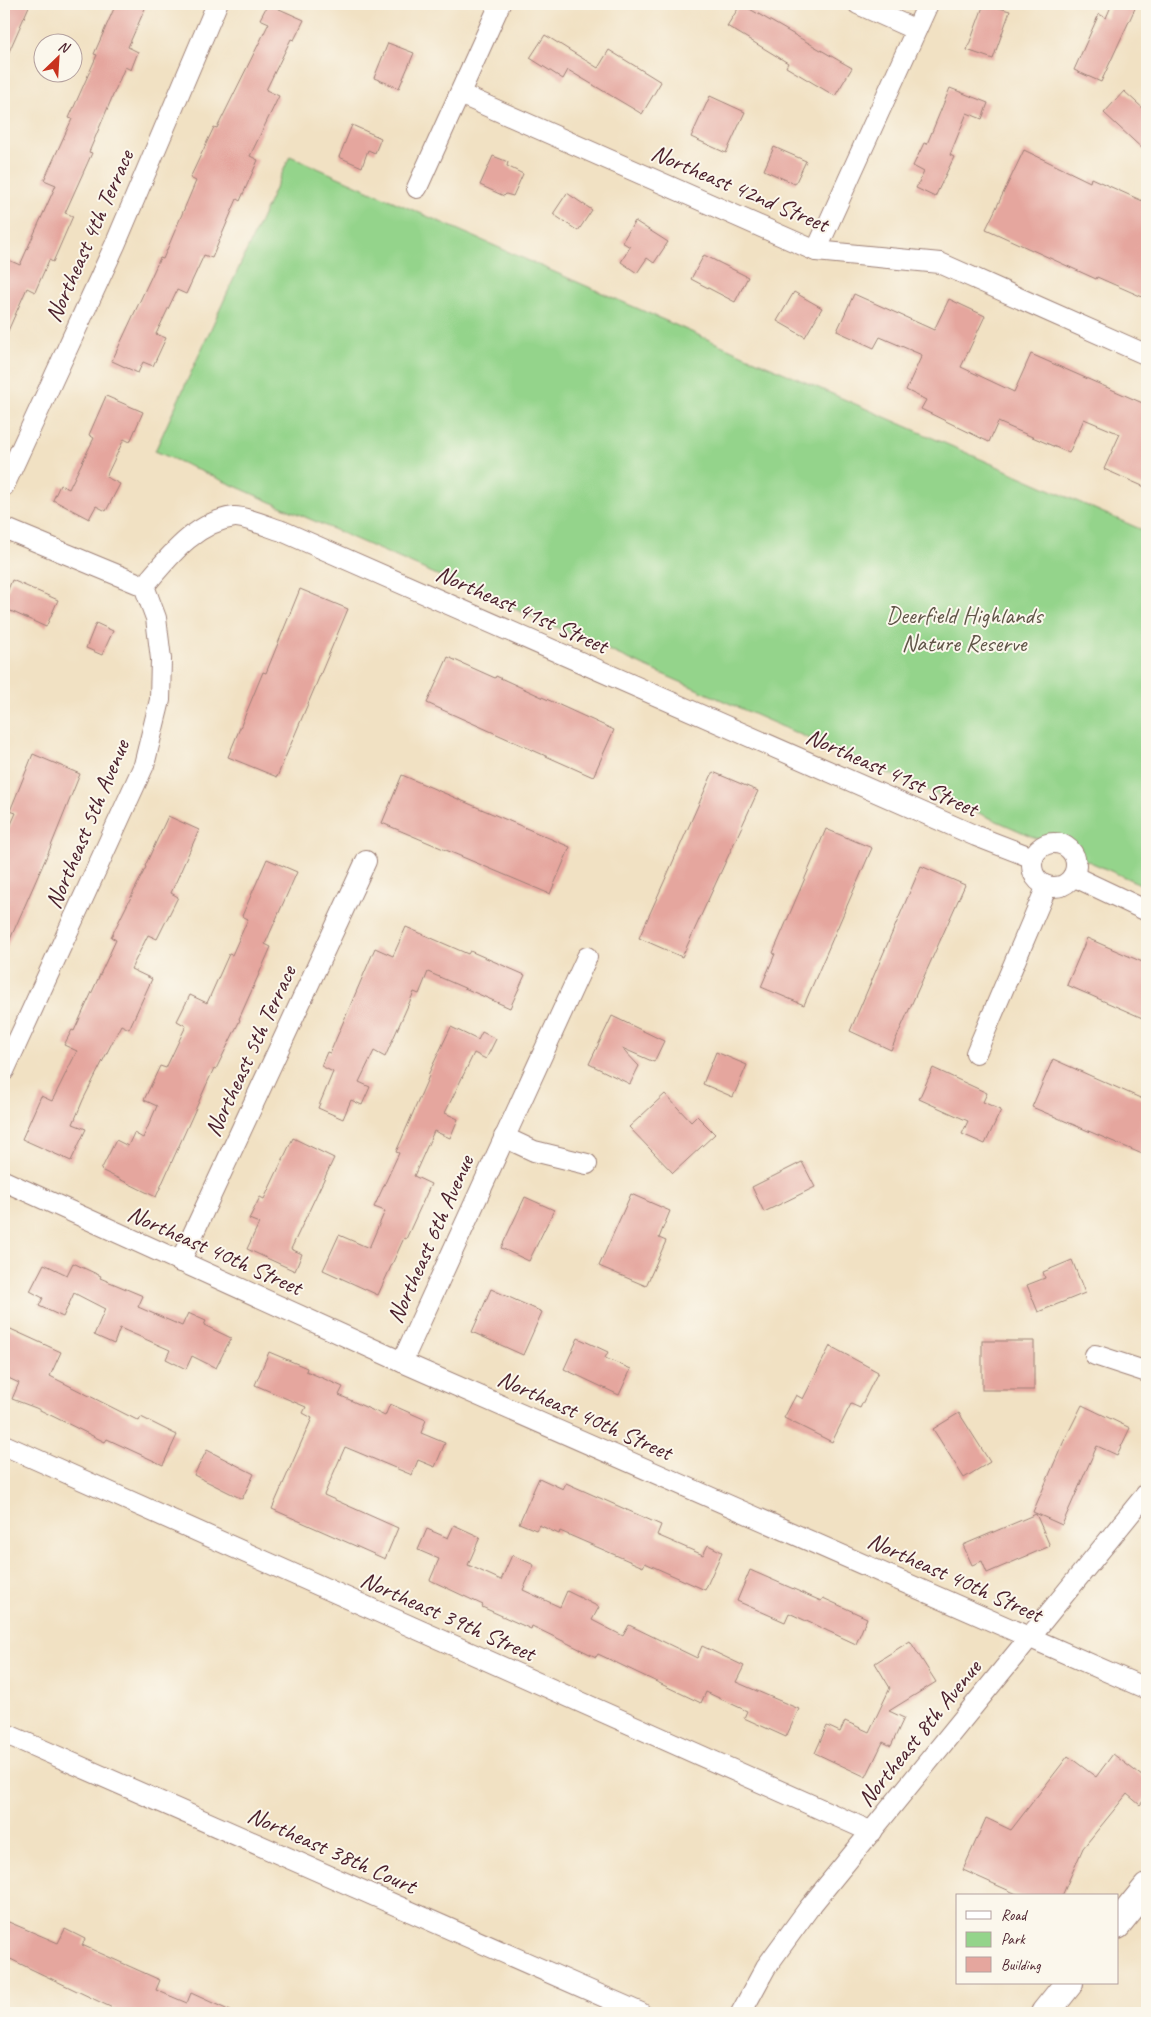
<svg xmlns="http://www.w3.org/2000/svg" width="1151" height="2017" viewBox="0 0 1151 2017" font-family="Caveat,sans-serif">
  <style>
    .green { fill: #94d48b; stroke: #6f7a5b }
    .building { fill: #e5a69e }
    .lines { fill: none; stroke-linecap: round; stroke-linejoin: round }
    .street-casing { stroke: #9e8077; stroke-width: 22 }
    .secondary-casing { stroke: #9e8077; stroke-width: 30 }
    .street { stroke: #fff; stroke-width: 20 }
    .secondary { stroke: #fff; stroke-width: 28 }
    .labels { text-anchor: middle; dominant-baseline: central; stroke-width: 4; stroke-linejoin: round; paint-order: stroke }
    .street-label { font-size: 24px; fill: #4a1f2b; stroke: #fbf7ec }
    .park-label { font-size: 24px; fill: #605548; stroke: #fbf7ec }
  </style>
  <rect width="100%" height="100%" fill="#fbf7ec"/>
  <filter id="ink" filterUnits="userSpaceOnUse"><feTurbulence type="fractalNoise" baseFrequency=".02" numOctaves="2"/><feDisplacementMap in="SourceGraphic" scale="10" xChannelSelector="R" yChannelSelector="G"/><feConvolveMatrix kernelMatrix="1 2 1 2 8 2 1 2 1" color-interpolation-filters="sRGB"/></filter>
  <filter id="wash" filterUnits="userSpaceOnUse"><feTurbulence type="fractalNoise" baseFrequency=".0096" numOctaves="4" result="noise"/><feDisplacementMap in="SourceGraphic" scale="20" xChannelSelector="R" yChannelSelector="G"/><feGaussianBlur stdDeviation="1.12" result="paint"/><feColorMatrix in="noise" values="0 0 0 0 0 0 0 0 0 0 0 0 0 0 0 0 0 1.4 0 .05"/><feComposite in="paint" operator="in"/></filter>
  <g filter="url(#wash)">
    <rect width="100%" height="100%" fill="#f1e1c3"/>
    <!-- green -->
    <path class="green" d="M 290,156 L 1147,532 L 1147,887 L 155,451 Z"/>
    <g id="blocks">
      <!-- building -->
      <g class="building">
        <path d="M 4,4 L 30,4 L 4,63 Z"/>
        <path d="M 116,4 L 147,4 L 128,47 L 138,52 L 131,70 L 125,67 L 89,152 L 92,153 L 65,213 L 73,216 L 53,262 L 49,260 L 35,292 L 27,288 L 4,340 L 4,258 L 20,265 L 56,185 L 44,180 L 72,119 L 69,118 L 97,55 L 94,54 Z"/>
        <path d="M 268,4 L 304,20 L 294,40 L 291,39 L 266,90 L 279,96 L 250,156 L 258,160 L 240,201 L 237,199 L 212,258 L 204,255 L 186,294 L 177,290 L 156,334 L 166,338 L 153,366 L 143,362 L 138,373 L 112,361 L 160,258 L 163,259 L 196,181 L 190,178 L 214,127 L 217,128 L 269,23 L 260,19 Z"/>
        <path d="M 741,4 L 852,68 L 835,96 L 786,67 L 788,63 L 727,26 Z"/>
        <path d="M 984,4 L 1010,11 L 993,59 L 967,50 Z"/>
        <path d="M 1112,4 L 1137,4 L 1101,82 L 1074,70 L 1099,14 L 1106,18 Z"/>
        <path d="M 545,35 L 598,68 L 609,50 L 661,82 L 642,114 L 568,70 L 563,79 L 530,58 Z"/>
        <path d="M 388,43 L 414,53 L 399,88 L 374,78 Z"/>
        <path d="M 950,88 L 988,103 L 982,119 L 967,113 L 950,155 L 954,157 L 935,197 L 916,188 L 924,172 L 913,166 L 924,143 L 927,144 Z"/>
        <path d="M 1124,91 L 1147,112 L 1147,153 L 1104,113 Z"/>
        <path d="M 710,96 L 745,112 L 726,153 L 691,137 Z"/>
        <path d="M 352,125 L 381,138 L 375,153 L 368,150 L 362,167 L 339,157 Z"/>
        <path d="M 774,147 L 806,161 L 795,184 L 764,170 Z"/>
        <path d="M 1024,150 L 1090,182 L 1091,178 L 1147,203 L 1147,299 L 1097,277 L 1096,279 L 986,229 Z"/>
        <path d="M 493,156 L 508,162 L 507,166 L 523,174 L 513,196 L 506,194 L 504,196 L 480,185 Z"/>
        <path d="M 567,193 L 592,210 L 578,231 L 553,214 Z"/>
        <path d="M 635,221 L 668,242 L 654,263 L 647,258 L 637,273 L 621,262 L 630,247 L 622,242 Z"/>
        <path d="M 704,255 L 748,277 L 735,302 L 691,279 Z"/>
        <path d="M 794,292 L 822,308 L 805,337 L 777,321 Z"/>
        <path d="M 854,294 L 934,330 L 949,299 L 985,316 L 961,367 L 1014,392 L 1031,354 L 1147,405 L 1147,488 L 1104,469 L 1120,434 L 1084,419 L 1069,453 L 998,422 L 989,442 L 921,409 L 926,400 L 906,390 L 922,355 L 880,337 L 874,348 L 837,331 Z"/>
        <path d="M 106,396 L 143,412 L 130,442 L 124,439 L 106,477 L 120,484 L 106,511 L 96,506 L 89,519 L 53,500 L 60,485 L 69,489 L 94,438 L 89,435 Z"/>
        <path d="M 12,580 L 58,600 L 46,627 L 4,608 L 4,599 Z"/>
        <path d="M 300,589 L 348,609 L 277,777 L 228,757 L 263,672 L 266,673 Z"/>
        <path d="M 96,623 L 113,631 L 102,655 L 86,648 Z"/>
        <path d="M 448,657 L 495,678 L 496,676 L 614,730 L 593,777 L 427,703 Z"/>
        <path d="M 33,754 L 80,774 L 49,851 L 4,953 L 4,840 L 16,813 L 10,811 Z"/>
        <path d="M 713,772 L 758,791 L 682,957 L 639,938 Z"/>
        <path d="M 402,775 L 570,847 L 550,894 L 382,823 Z"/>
        <path d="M 168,816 L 199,830 L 171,893 L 178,897 L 157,939 L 148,935 L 131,969 L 152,979 L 129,1029 L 121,1025 L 83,1100 L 73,1124 L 86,1129 L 71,1161 L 22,1139 L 41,1096 L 52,1101 L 77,1051 L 64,1045 L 72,1030 L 74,1031 L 116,940 L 111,937 L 146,867 L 145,866 Z"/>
        <path d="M 826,829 L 872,848 L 804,1005 L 761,987 L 775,954 L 773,953 Z"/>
        <path d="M 267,859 L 297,872 L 265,944 L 271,947 L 239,1019 L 240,1020 L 216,1069 L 214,1068 L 156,1197 L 101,1170 L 116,1140 L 128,1146 L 134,1133 L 143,1138 L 157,1106 L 144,1100 L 160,1066 L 166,1068 L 186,1026 L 177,1021 L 190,995 L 207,1003 L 229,954 L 232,955 L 248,919 L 242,916 Z"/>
        <path d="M 921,866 L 965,885 L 891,1050 L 850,1031 Z"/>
        <path d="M 406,927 L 468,954 L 470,951 L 525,975 L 510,1008 L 428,972 L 419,994 L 414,992 L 385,1057 L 374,1051 L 359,1082 L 370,1087 L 362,1105 L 351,1100 L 343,1119 L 318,1108 L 333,1072 L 321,1066 L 327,1052 L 330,1053 L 375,948 L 393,956 Z"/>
        <path d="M 1087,938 L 1147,964 L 1147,1020 L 1067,985 Z"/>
        <path d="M 612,1016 L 664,1041 L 654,1062 L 622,1048 L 639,1066 L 630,1084 L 589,1064 Z"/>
        <path d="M 451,1027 L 478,1040 L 482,1032 L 496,1039 L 486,1059 L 474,1053 L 445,1113 L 458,1119 L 450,1138 L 434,1131 L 414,1176 L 431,1184 L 406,1239 L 404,1238 L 378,1295 L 323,1270 L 339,1235 L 369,1248 L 385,1211 L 374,1207 L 399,1153 L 396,1152 L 429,1076 L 428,1075 Z"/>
        <path d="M 716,1052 L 747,1065 L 733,1097 L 703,1084 Z"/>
        <path d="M 1053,1059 L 1147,1101 L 1147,1156 L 1032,1107 Z"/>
        <path d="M 933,1068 L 987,1093 L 983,1102 L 1001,1110 L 985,1144 L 962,1134 L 968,1121 L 919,1099 Z"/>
        <path d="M 665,1094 L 691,1122 L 697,1116 L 715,1134 L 673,1173 L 629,1127 Z"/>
        <path d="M 293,1138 L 334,1158 L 291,1249 L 302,1254 L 295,1271 L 247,1249 L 259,1223 L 249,1219 L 260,1197 L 264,1199 Z"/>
        <path d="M 802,1162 L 815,1187 L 764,1212 L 752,1187 Z"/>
        <path d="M 631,1194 L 670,1211 L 659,1238 L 666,1241 L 646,1286 L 599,1266 Z"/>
        <path d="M 525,1197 L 554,1210 L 529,1261 L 501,1248 Z"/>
        <path d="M 1072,1260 L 1085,1293 L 1038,1312 L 1027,1285 L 1045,1278 L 1043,1272 Z"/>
        <path d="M 73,1263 L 101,1276 L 100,1278 L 143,1296 L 138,1307 L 182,1326 L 188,1313 L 206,1321 L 204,1325 L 231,1338 L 216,1368 L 192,1356 L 186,1369 L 166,1359 L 170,1350 L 120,1328 L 114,1344 L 94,1335 L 105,1309 L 74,1293 L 63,1317 L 39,1306 L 43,1298 L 30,1291 L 44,1264 L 67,1275 Z"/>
        <path d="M 491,1289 L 542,1312 L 523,1355 L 472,1332 Z"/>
        <path d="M 4,1326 L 61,1352 L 50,1376 L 139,1421 L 141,1417 L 177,1435 L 163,1465 L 107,1439 L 105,1442 L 36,1408 L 12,1399 L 19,1383 L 4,1376 Z"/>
        <path d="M 578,1338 L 608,1352 L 605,1358 L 631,1369 L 619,1395 L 564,1369 Z"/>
        <rect x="982" y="1341" width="52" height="49"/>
        <path d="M 830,1346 L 878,1372 L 860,1408 L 851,1404 L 832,1442 L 784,1418 L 796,1395 L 803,1399 Z"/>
        <path d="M 269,1352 L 307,1368 L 306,1371 L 343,1387 L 339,1395 L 385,1416 L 390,1404 L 426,1420 L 421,1433 L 445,1443 L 435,1467 L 418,1460 L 412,1475 L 345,1447 L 324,1495 L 398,1528 L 385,1559 L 272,1509 L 312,1418 L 303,1413 L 306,1407 L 255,1385 Z"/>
        <path d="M 1082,1405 L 1130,1428 L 1117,1455 L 1097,1446 L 1062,1525 L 1033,1512 L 1063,1443 Z"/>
        <path d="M 959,1413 L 990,1462 L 964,1478 L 933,1429 Z"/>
        <path d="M 207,1450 L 254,1474 L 242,1499 L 194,1475 Z"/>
        <path d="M 539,1478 L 563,1489 L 566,1483 L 661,1525 L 657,1535 L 703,1555 L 708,1545 L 722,1552 L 705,1590 L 645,1563 L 643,1567 L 560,1531 L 559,1534 L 539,1525 L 536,1530 L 519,1523 Z"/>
        <path d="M 1036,1514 L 1050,1546 L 987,1573 L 982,1561 L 972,1565 L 963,1545 Z"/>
        <path d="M 454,1525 L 480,1537 L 468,1565 L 501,1580 L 512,1555 L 534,1565 L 523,1590 L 560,1607 L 567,1591 L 599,1607 L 592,1620 L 623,1636 L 629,1625 L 697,1658 L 702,1646 L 744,1666 L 736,1682 L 799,1709 L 786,1737 L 744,1718 L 747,1711 L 706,1692 L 701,1703 L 598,1654 L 596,1657 L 532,1626 L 531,1629 L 482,1607 L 483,1605 L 430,1580 L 439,1559 L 418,1550 L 427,1529 L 448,1538 Z"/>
        <path d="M 750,1570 L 821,1601 L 823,1598 L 867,1618 L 856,1644 L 789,1613 L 785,1622 L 737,1601 Z"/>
        <path d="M 910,1641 L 936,1682 L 889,1711 L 904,1718 L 891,1746 L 883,1742 L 866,1777 L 815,1753 L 827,1726 L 840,1732 L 845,1721 L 869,1732 L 890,1688 L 875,1663 Z"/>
        <path d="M 1113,1754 L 1147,1780 L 1147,1796 L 1140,1805 L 1127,1794 L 1083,1848 L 1062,1896 L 1021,1896 L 963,1870 L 986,1818 L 1011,1830 L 1068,1756 L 1096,1777 Z"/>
        <path d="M 4,1920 L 58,1943 L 65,1929 L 85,1939 L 82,1945 L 160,1980 L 156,1990 L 187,2003 L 191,1993 L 235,2013 L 123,2013 L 4,1956 Z"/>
      </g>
    </g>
  </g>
  <g filter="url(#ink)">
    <use href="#blocks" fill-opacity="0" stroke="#9e8077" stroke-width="1"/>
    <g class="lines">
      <defs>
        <g id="street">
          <path d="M 858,4 L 916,30"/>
          <path d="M 460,94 L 816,251 L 940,263 L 1147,355"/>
          <path d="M 417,188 L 500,4"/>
          <path d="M 816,251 L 928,4"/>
          <path d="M 4,486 L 115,245 L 217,4"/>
          <path d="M 4,528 L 144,586 C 168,558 195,522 234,517 C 243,516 272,528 282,531 L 976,836 L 1033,858"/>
          <circle cx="1054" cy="865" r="22"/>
          <path d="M 1073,876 L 1147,911"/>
          <path d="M 976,1053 L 1047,886"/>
          <path d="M 4,1071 L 144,765 L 160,700 L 161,659 L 156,618 L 144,586"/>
          <path d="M 504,1137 L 534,1151 L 587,1164"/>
          <path d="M 4,1181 L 402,1362 L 1147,1689"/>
          <path d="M 180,1262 L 366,861"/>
          <path d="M 1095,1355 L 1147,1372"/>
          <path d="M 402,1362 L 587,957"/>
          <path d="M 4,1445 L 872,1832"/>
          <path d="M 4,1733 L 641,2013"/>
          <path d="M 741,2013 L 766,1967 L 809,1908 L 1147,1493"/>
        </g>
        <g id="secondary">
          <path d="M 1117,1925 L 1147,1888"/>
          <path d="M 1045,2013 L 1069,1983"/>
        </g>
      </defs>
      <!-- street casing -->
      <use href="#street" class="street-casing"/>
      <!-- secondary casing -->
      <use href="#secondary" class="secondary-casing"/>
      <!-- street -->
      <use href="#street" class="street"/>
      <!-- secondary -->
      <use href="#secondary" class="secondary"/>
    </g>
  </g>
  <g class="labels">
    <!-- street labels -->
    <g class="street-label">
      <text transform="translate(740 188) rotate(23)">Northeast 42nd Street</text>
      <text transform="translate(89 236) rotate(-66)">Northeast 4th Terrace</text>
      <text transform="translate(522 609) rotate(24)">Northeast 41st Street</text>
      <text transform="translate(892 772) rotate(24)">Northeast 41st Street</text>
      <text transform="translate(87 824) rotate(-67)">Northeast 5th Avenue</text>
      <text transform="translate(250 1051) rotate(-65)">Northeast 5th Terrace</text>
      <text transform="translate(430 1239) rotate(-66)">Northeast 6th Avenue</text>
      <text transform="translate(215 1250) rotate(24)">Northeast 40th Street</text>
      <text transform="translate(585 1415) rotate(24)">Northeast 40th Street</text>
      <text transform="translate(955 1577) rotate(24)">Northeast 40th Street</text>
      <text transform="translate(448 1616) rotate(24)">Northeast 39th Street</text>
      <text transform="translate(919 1733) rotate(-51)">Northeast 8th Avenue</text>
      <text transform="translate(332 1850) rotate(24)">Northeast 38th Court</text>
    </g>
    <!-- park labels -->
    <g class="park-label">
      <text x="964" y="615">Deerfield Highlands<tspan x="964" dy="28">Nature Reserve</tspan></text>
    </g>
  </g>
  <!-- margin -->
  <rect width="1151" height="2017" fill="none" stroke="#fbf7ec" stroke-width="20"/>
  <!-- legend -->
  <rect x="956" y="1894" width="162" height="90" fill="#fbf7ec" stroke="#b4a19f"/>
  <rect x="966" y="1911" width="25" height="8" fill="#ffffff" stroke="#b4a19f"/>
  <text x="1001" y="1920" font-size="15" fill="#4a1f2b">Road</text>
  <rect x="966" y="1932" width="25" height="15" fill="#94d48b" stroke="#b4a19f"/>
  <text x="1001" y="1944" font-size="15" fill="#4a1f2b">Park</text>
  <rect x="966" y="1957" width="25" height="15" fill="#e5a69e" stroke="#b4a19f"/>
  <text x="1001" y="1970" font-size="15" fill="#4a1f2b">Building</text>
  <!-- north arrow -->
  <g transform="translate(58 58) rotate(25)"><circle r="24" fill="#fbf7ec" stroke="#b4a19f"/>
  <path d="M0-4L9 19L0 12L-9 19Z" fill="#c8321e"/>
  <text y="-8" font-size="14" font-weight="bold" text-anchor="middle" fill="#4a1f2b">N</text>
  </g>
</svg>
